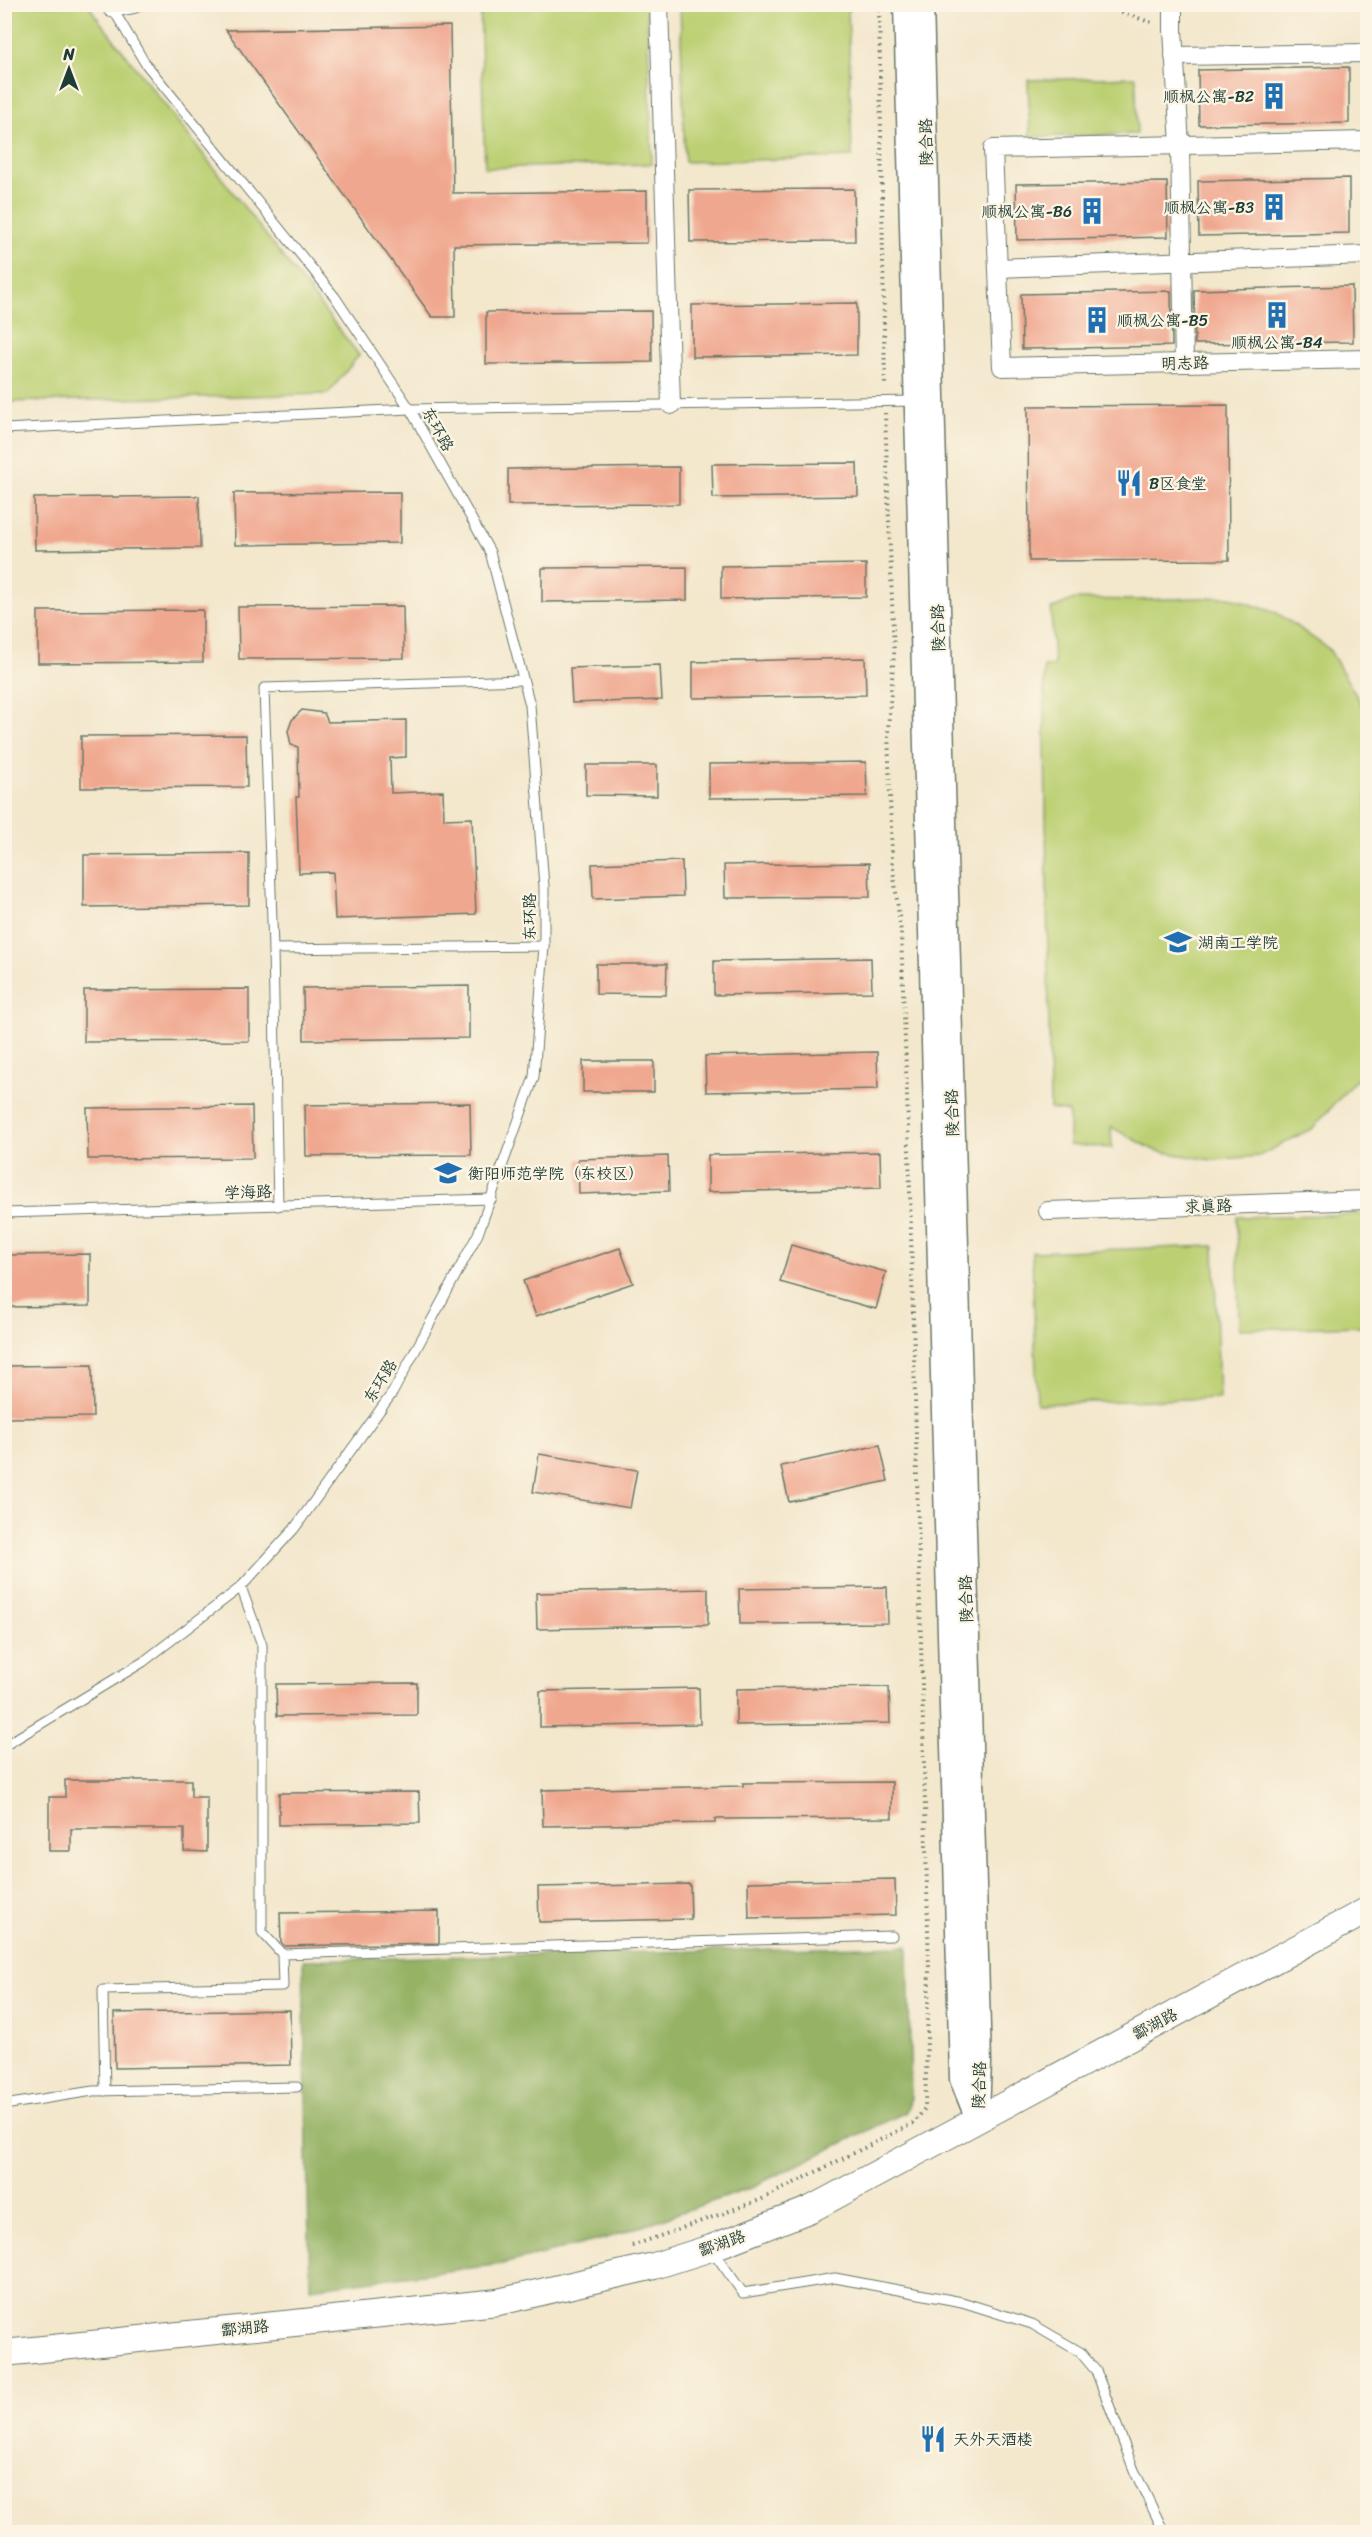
<svg xmlns="http://www.w3.org/2000/svg" width="1372" height="2537" viewBox="0 0 1372 2537" font-family="Sriracha,'LXGW WenKai TC',sans-serif">
  <style>
    .green { fill: #bcd073; stroke: #6e8654; stroke-width: 1.5 }
    .forest { fill: #95b265; stroke: #5a784c; stroke-width: 1.5 }
    .building { fill: #f0a78f }
    .lines { fill: none; stroke-linecap: round; stroke-linejoin: round }
    .service-casing { stroke: #697869; stroke-width: 11 }
    .minor-casing { stroke: #697869; stroke-width: 20 }
    .tertiary-casing { stroke: #697869; stroke-width: 25 }
    .secondary-casing { stroke: #697869; stroke-width: 28 }
    .path { stroke: #697869; stroke-width: 4; stroke-dasharray: 1.5 4.5; stroke-linecap: butt }
    .service { stroke: #fff; stroke-width: 9 }
    .minor { stroke: #fff; stroke-width: 18 }
    .tertiary { stroke: #fff; stroke-width: 22 }
    .secondary { stroke: #fff; stroke-width: 26 }
    .labels { text-anchor: middle; dominant-baseline: central; stroke-width: 4.5; stroke-linejoin: round; paint-order: stroke }
    .poi-label { font-size: 16px; fill: #1f3d34; stroke: #fcf5e5; text-anchor: start }
    .street-label { font-size: 16px; fill: #1f3d34; stroke: #fcf5e5 }
  </style>
  <rect width="100%" height="100%" fill="#fcf5e5"/>
  <filter id="ink" filterUnits="userSpaceOnUse"><feTurbulence type="fractalNoise" baseFrequency=".0167" numOctaves="2"/><feDisplacementMap in="SourceGraphic" scale="12" xChannelSelector="R" yChannelSelector="G"/><feConvolveMatrix kernelMatrix="1 2 1 2 8 2 1 2 1" color-interpolation-filters="sRGB"/></filter>
  <filter id="wash" filterUnits="userSpaceOnUse"><feTurbulence type="fractalNoise" baseFrequency=".008" numOctaves="4" result="noise"/><feDisplacementMap in="SourceGraphic" scale="24" xChannelSelector="R" yChannelSelector="G"/><feGaussianBlur stdDeviation="1.35" result="paint"/><feColorMatrix in="noise" values="0 0 0 0 0 0 0 0 0 0 0 0 0 0 0 0 0 1.4 0 .05"/><feComposite in="paint" operator="in"/></filter>
  <g filter="url(#wash)">
    <rect width="100%" height="100%" fill="#f3e7cc"/>
    <!-- green -->
    <g class="green">
      <path d="M 4,5 L 89,5 L 95,15 L 359,355 L 328,394 L 5,402 Z"/>
      <path d="M 480,5 L 647,5 L 652,164 L 485,168 Z"/>
      <path d="M 680,5 L 848,5 L 852,157 L 685,162 Z"/>
      <path d="M 1136,77 L 1137,134 L 1030,137 L 1028,80 Z"/>
      <path d="M 1229,597 L 1277,613 L 1329,649 L 1367,714 L 1367,1050 L 1359,1076 L 1313,1128 L 1259,1156 L 1212,1160 L 1156,1151 L 1111,1127 L 1112,1148 L 1069,1145 L 1069,1112 L 1050,1109 L 1044,667 L 1054,666 L 1051,609 L 1074,599 L 1138,600 Z"/>
      <path d="M 1367,1214 L 1367,1326 L 1239,1329 L 1237,1217 Z"/>
      <path d="M 1214,1246 L 1219,1398 L 1037,1404 L 1032,1252 Z"/>
    </g>
    <!-- forest -->
    <path class="forest" d="M 908,1946 L 911,2098 L 906,2112 L 748,2189 L 607,2238 L 502,2264 L 310,2288 L 303,1960 Z"/>
    <g id="blocks">
      <!-- building -->
      <g class="building">
        <path d="M 450,26 L 453,193 L 647,191 L 647,243 L 454,245 L 455,317 L 432,317 L 226,30 Z"/>
        <path d="M 1349,67 L 1349,123 L 1199,125 L 1198,70 Z"/>
        <path d="M 1349,178 L 1349,233 L 1199,236 L 1198,181 Z"/>
        <path d="M 1167,182 L 1168,237 L 1017,240 L 1016,184 Z"/>
        <path d="M 854,189 L 855,241 L 690,242 L 689,190 Z"/>
        <path d="M 1352,286 L 1353,342 L 1195,344 L 1194,290 Z"/>
        <path d="M 1171,291 L 1172,346 L 1022,349 L 1021,294 Z"/>
        <path d="M 857,303 L 857,355 L 692,357 L 692,305 Z"/>
        <path d="M 651,311 L 652,362 L 486,364 L 486,312 Z"/>
        <path d="M 1228,405 L 1229,560 L 1029,561 L 1028,406 Z"/>
        <path d="M 857,463 L 858,496 L 713,498 L 712,464 Z"/>
        <path d="M 679,467 L 679,504 L 508,505 L 508,469 Z"/>
        <path d="M 400,492 L 400,543 L 235,545 L 234,493 Z"/>
        <path d="M 199,496 L 200,548 L 35,550 L 34,498 Z"/>
        <path d="M 866,564 L 866,597 L 721,599 L 721,566 Z"/>
        <path d="M 687,567 L 687,600 L 542,602 L 542,568 Z"/>
        <path d="M 403,606 L 404,658 L 239,659 L 238,607 Z"/>
        <path d="M 203,610 L 203,662 L 38,663 L 38,611 Z"/>
        <path d="M 865,658 L 866,695 L 693,698 L 693,662 Z"/>
        <path d="M 660,665 L 662,700 L 572,703 L 570,668 Z"/>
        <path d="M 302,710 L 324,713 L 328,722 L 406,720 L 406,757 L 390,758 L 391,793 L 443,791 L 444,819 L 472,818 L 476,914 L 335,919 L 333,872 L 299,873 L 296,797 L 299,797 L 298,747 L 291,745 L 288,731 L 292,720 Z"/>
        <path d="M 246,735 L 247,787 L 81,788 L 81,736 Z"/>
        <path d="M 866,762 L 867,796 L 709,798 L 709,764 Z"/>
        <path d="M 586,765 L 657,765 L 657,796 L 586,795 Z"/>
        <path d="M 249,853 L 249,905 L 84,907 L 84,855 Z"/>
        <path d="M 682,861 L 683,896 L 593,899 L 592,864 Z"/>
        <path d="M 869,863 L 870,897 L 725,898 L 724,865 Z"/>
        <path d="M 871,958 L 872,992 L 714,995 L 714,961 Z"/>
        <path d="M 596,964 L 667,964 L 666,995 L 596,994 Z"/>
        <path d="M 469,986 L 469,1038 L 304,1040 L 303,988 Z"/>
        <path d="M 249,989 L 249,1041 L 84,1042 L 84,990 Z"/>
        <path d="M 877,1052 L 878,1089 L 706,1092 L 705,1056 Z"/>
        <rect x="583" y="1061" width="71" height="31"/>
        <path d="M 470,1103 L 471,1155 L 306,1156 L 305,1105 Z"/>
        <path d="M 252,1106 L 253,1158 L 88,1159 L 87,1108 Z"/>
        <path d="M 880,1152 L 881,1188 L 708,1192 L 708,1155 Z"/>
        <path d="M 668,1156 L 669,1191 L 579,1194 L 578,1159 Z"/>
        <path d="M 791,1245 L 886,1272 L 876,1309 L 780,1282 Z"/>
        <path d="M 620,1248 L 633,1283 L 536,1316 L 523,1281 Z"/>
        <path d="M 90,1254 L 90,1306 L 4,1307 L 4,1255 Z"/>
        <path d="M 92,1365 L 93,1417 L 4,1418 L 4,1366 Z"/>
        <path d="M 880,1445 L 888,1481 L 789,1502 L 781,1466 Z"/>
        <path d="M 539,1454 L 637,1470 L 630,1508 L 533,1492 Z"/>
        <path d="M 887,1587 L 888,1623 L 740,1624 L 739,1589 Z"/>
        <path d="M 708,1589 L 708,1625 L 537,1629 L 536,1593 Z"/>
        <path d="M 417,1683 L 417,1715 L 277,1716 L 276,1684 Z"/>
        <path d="M 889,1687 L 890,1723 L 736,1725 L 736,1689 Z"/>
        <path d="M 699,1688 L 700,1724 L 540,1727 L 540,1691 Z"/>
        <path d="M 65,1780 L 191,1780 L 191,1797 L 207,1797 L 207,1852 L 184,1851 L 184,1829 L 71,1829 L 71,1851 L 49,1851 L 49,1797 L 65,1797 Z"/>
        <path d="M 892,1782 L 892,1818 L 715,1819 L 715,1823 L 543,1826 L 542,1790 L 743,1786 L 743,1783 Z"/>
        <path d="M 419,1792 L 420,1823 L 279,1825 L 279,1793 Z"/>
        <path d="M 895,1879 L 896,1915 L 749,1918 L 748,1882 Z"/>
        <path d="M 690,1884 L 691,1919 L 539,1922 L 538,1887 Z"/>
        <path d="M 439,1911 L 439,1943 L 284,1946 L 281,1942 L 280,1913 Z"/>
        <path d="M 290,2010 L 291,2065 L 115,2068 L 114,2013 Z"/>
      </g>
    </g>
  </g>
  <g filter="url(#ink)">
    <use href="#blocks" fill-opacity="0" stroke="#697869" stroke-width="1.5"/>
    <g class="lines">
      <defs>
        <g id="service">
          <path d="M 4,429 L 410,409 L 917,401"/>
          <path d="M 273,949 L 544,946"/>
          <path d="M 278,1206 L 273,949 L 264,688 L 522,680"/>
          <path d="M 4,1213 L 492,1199"/>
          <path d="M 241,1587 L 262,1645 L 262,1932 L 282,1954"/>
          <path d="M 4,1746 L 143,1662 L 241,1587 L 294,1529 L 393,1392 L 478,1234 L 534,1077 L 544,946 L 544,886 L 530,705 L 490,552 L 410,409 L 335,297 L 145,63 L 111,6"/>
          <path d="M 105,2091 L 103,1990 L 283,1986 L 282,1954 L 892,1936"/>
          <path d="M 4,2105 L 93,2091 L 297,2087"/>
          <path d="M 712,2250 L 743,2293 L 835,2278 L 962,2302 L 1032,2324 L 1080,2352 L 1096,2371 L 1134,2470 L 1164,2532"/>
        </g>
        <g id="minor">
          <path d="M 659,4 L 671,405"/>
          <path d="M 1173,4 L 1173,30 L 1180,145 L 1184,363"/>
          <path d="M 112,8 L 134,4"/>
          <path d="M 1174,56 L 1368,53"/>
          <path d="M 1368,141 L 993,149 L 1002,367 L 1368,359"/>
          <path d="M 998,268 L 1368,255"/>
          <path d="M 1048,1211 L 1368,1200"/>
        </g>
        <g id="tertiary">
          <path d="M 905,4 L 961,2079 L 977,2119"/>
          <path d="M 922,4 L 980,2063 L 978,2112"/>
        </g>
        <path id="secondary" d="M 4,2353 L 498,2302 L 654,2266 L 711,2248 L 811,2209 L 1368,1910"/>
      </defs>
      <!-- service casing -->
      <use href="#service" class="service-casing"/>
      <!-- minor casing -->
      <use href="#minor" class="minor-casing"/>
      <!-- tertiary casing -->
      <use href="#tertiary" class="tertiary-casing"/>
      <!-- secondary casing -->
      <use href="#secondary" class="secondary-casing"/>
      <!-- path -->
      <g class="path">
        <path d="M 879,4 L 885,388"/>
        <path d="M 1099,4 L 1155,24"/>
        <path d="M 632,2246 L 760,2200 L 914,2123 L 925,2108 L 929,1970 L 909,1152 L 901,932 L 892,860 L 888,729 L 894,654 L 885,413"/>
      </g>
      <!-- service -->
      <use href="#service" class="service"/>
      <!-- minor -->
      <use href="#minor" class="minor"/>
      <!-- tertiary -->
      <use href="#tertiary" class="tertiary"/>
      <!-- secondary -->
      <use href="#secondary" class="secondary"/>
    </g>
  </g>
  <!-- icons -->
  <defs>
    <symbol id="building-bare" viewBox="-9 -9 18 18"><path d="M-4-6H4V6H1V3H-1V6H-4ZM-2.5-4.3h1.7v1.8h-1.7ZM.8-4.3h1.7v1.8H.8ZM-2.5-1h1.7V.8h-1.7ZM.8-1h1.7V.8H.8Z" fill="#1f6fb2" stroke="#fcf5e5" stroke-width="2.5" paint-order="stroke"/></symbol>
    <symbol id="restaurant-bare" viewBox="-9 -9 18 18"><path d="M-5-6h1v4h1v-4h1v4h1v-4h1v5L-1.5 .5V6h-2V.5L-5-1ZM5-6V6H3V1.5H1.5Q1.5-4 5-6Z" fill="#1f6fb2" stroke="#fcf5e5" stroke-width="2.5" paint-order="stroke"/></symbol>
    <symbol id="university-bare" viewBox="-9 -9 18 18"><path d="M0-5L7-2L0 1L-7-2ZM-4 1L0 2.5L4 1V4Q0 6-4 4Z" fill="#1f6fb2" stroke="#fcf5e5" stroke-width="2.5" paint-order="stroke"/></symbol>
  </defs>
  <g fill-rule="evenodd">
    <use href="#building-bare" x="1255" y="77" width="38" height="38"/>
    <use href="#building-bare" x="1255" y="188" width="38" height="38"/>
    <use href="#building-bare" x="1073" y="192" width="38" height="38"/>
    <use href="#building-bare" x="1258" y="296" width="38" height="38"/>
    <use href="#building-bare" x="1078" y="301" width="38" height="38"/>
    <use href="#restaurant-bare" x="1110" y="464" width="38" height="38"/>
    <use href="#university-bare" x="1159" y="923" width="38" height="38"/>
    <use href="#university-bare" x="429" y="1154" width="38" height="38"/>
    <use href="#restaurant-bare" x="914" y="2420" width="38" height="38"/>
  </g>
  <g class="labels">
    <!-- poi labels -->
    <g class="poi-label">
      <text x="1254" y="96" text-anchor="end">顺枫公寓-B2</text>
      <text x="1254" y="207" text-anchor="end">顺枫公寓-B3</text>
      <text x="1072" y="211" text-anchor="end">顺枫公寓-B6</text>
      <text x="1117" y="320">顺枫公寓-B5</text>
      <text x="1277" y="342" text-anchor="middle">顺枫公寓-B4</text>
      <text x="1149" y="483">B区食堂</text>
      <text x="1198" y="942">湖南工学院</text>
      <text x="468" y="1173">衡阳师范学院（东校区）</text>
      <text x="953" y="2439">天外天酒楼</text>
    </g>
    <!-- street labels -->
    <g class="street-label">
      <text transform="translate(926 142) rotate(-91)">陵合路</text>
      <text transform="translate(1185 363) rotate(-1)">明志路</text>
      <text transform="translate(438 429) rotate(61)">东环路</text>
      <text transform="translate(938 628) rotate(-92)">陵合路</text>
      <text transform="translate(529 917) rotate(-90)">东环路</text>
      <text transform="translate(952 1113) rotate(-92)">陵合路</text>
      <text transform="translate(248 1192) rotate(-2)">学海路</text>
      <text transform="translate(1208 1206) rotate(-2)">求真路</text>
      <text transform="translate(380 1381) rotate(-58)">东环路</text>
      <text transform="translate(966 1599) rotate(-92)">陵合路</text>
      <text transform="translate(1155 2024) rotate(-28)">酃湖路</text>
      <text transform="translate(979 2085) rotate(-88)">陵合路</text>
      <text transform="translate(722 2243) rotate(-20)">酃湖路</text>
      <text transform="translate(245 2328) rotate(-6)">酃湖路</text>
    </g>
  </g>
  <!-- margin -->
  <rect width="1372" height="2537" fill="none" stroke="#fcf5e5" stroke-width="24"/>
  <!-- north arrow -->
  <g transform="translate(69 69)" stroke="#fcf5e5" stroke-width="4.5" paint-order="stroke">
  <path d="M0-4.5L10 22L0 15L-10 22Z" fill="#1f3d34"/>
  <text y="-9" font-size="16" font-weight="bold" text-anchor="middle" fill="#1f3d34">N</text>
  </g>
</svg>
